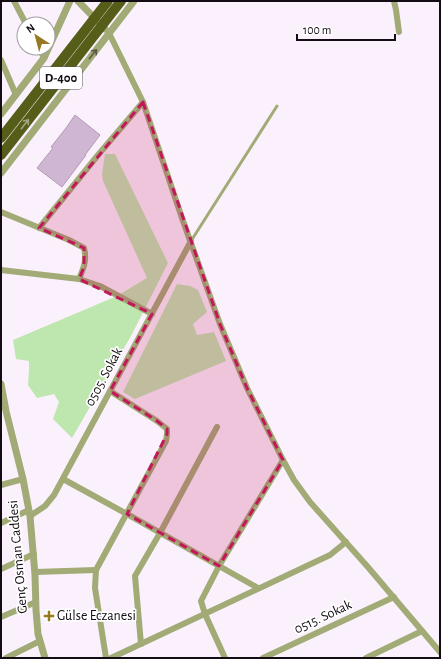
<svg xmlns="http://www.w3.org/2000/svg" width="441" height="659" viewBox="0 0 441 659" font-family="'Alegreya Sans',sans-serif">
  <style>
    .green { fill: #bee6af }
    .building { fill: #cfb6d2; stroke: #b199b4 }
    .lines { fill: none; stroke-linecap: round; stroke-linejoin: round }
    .service { stroke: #a2ab76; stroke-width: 3 }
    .minor { stroke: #a2ab76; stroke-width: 6 }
    .tertiary { stroke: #a2ab76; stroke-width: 7 }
    .trunk { stroke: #555d18; stroke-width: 10 }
    .oneway { stroke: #5b5c46 }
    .oneway2 { stroke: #a2a680 }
    .marked { fill: #c2185b; fill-opacity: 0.2; stroke: #c2185b; stroke-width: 3; stroke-dasharray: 8 5; stroke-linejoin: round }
    .poi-dot { fill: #967921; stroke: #fff; stroke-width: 1.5 }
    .labels { text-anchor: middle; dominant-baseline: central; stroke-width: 3.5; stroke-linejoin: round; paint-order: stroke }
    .shield { fill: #fff; stroke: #5a555b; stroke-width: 1 }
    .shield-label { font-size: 13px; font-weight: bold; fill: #140c15 }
    .street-label { font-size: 14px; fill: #140c15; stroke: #fff }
    .poi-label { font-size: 14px; fill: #140c15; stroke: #fff; text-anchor: start }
  </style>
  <rect width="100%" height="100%" fill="#fbf1fd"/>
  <!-- green -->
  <g class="green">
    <path d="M 105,154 L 115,154 L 168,263 L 131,336 L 72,438 L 53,419 L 59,402 L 54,394 L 37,398 L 28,385 L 29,370 L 29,361 L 16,359 L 13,340 L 117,296 L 147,278 L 103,181 L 102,174 Z"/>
    <path d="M 177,284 L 190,286 L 198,290 L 207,312 L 193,324 L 197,335 L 214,332 L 226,361 L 135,399 L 123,392 Z"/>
  </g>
  <!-- building -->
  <path class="building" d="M 75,115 L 100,135 L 85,155 L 86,155 L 62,187 L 37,168 L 53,148 L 51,147 L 66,128 Z"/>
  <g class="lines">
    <!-- service -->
    <path class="service" d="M 191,241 L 277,106"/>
    <!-- minor -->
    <g class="minor">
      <path d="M 14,1 L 26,24"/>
      <path d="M 394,1 L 396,10 L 399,32"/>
      <path d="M 109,33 L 143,102 L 182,218 L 220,324 L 247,388 L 283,460 L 294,480 L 310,502 L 367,566 L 440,652"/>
      <path d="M 39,48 L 44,58"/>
      <path d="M 1,60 L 16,95"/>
      <path d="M 1,212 L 69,240 L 84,248 C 87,260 84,267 79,279"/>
      <path d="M 39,228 L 98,155 L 143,102"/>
      <path d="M 1,270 L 79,279 L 100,286 L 152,314"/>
      <path d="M 63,479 L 127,514 L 258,588"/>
      <path d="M 1,485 L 23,479"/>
      <path d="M 30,516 L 45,506 L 54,495 L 191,241"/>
      <path d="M 1,523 L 29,510"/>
      <path d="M 1,569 L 34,554"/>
      <path d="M 35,572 L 96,570"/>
      <path d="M 1,617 L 36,602"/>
      <path d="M 141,644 L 135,576 L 160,533 L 217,427"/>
      <path d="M 6,658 L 40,641"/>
      <path d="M 106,658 L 95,588 L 96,570 L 166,441 L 167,434 L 167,429 L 157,421 L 110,391"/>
      <path d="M 111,658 L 330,555 L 346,542"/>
      <path d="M 225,658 L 205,614 L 201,601 L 219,566 L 283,460"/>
      <path d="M 263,658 L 394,597"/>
      <path d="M 366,658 L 422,631"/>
    </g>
    <!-- tertiary -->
    <g class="tertiary">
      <path d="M 78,1 L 105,29"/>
      <path d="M 1,114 L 44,58 L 70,1"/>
      <path d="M 1,173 L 134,1"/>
      <path d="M 1,384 L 6,411 L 23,479 L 30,516 L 35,575 L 36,610 L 38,634 L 45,658"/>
    </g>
    <!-- trunk -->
    <g class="trunk">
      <path d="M 1,138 L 108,1"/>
      <path d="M 1,155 L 121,1"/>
    </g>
  </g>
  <!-- one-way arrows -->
  <defs><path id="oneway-shaft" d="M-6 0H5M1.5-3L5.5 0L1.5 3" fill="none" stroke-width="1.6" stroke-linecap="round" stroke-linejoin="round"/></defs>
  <use class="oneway" href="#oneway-shaft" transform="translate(93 54) rotate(-52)"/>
  <use class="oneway2" href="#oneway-shaft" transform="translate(25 124) rotate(-52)"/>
  <!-- marked area -->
  <path class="marked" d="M 143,102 L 220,324 L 247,388 L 283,460 L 219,566 L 127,514 L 167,434 L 167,429 L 157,421 L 110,391 L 152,314 L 79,279 L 84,267 L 84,248 L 39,228 Z"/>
  <!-- markers -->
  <path class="poi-dot" d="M47 610h4v4h4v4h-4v4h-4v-4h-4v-4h4z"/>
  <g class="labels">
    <!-- shield labels -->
    <rect class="shield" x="40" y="67" width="42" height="22" rx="3"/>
    <g class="shield-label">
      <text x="61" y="78">D-400</text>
    </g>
    <!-- street labels -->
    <g class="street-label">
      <text transform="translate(104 377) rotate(-62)">0505. Sokak</text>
      <text transform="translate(18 557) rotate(-95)">Genç Osman Caddesi</text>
      <text transform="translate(323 617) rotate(-25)">0515. Sokak</text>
    </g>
    <!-- poi labels -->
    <g class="poi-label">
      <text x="57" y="616">Gülse Eczanesi</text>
    </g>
  </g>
  <!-- border -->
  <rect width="441" height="659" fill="none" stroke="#140c15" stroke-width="4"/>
  <!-- north arrow -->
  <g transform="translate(36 36) rotate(324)"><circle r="19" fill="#ffffff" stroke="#a19ea1"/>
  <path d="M0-3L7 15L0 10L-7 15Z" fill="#967921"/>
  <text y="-6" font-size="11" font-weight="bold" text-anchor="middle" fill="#140c15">N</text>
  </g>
  <!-- scale -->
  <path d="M297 34v6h98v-6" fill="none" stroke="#140c15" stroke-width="2"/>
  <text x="303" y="34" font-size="12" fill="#140c15" stroke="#ffffff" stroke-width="3" paint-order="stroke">100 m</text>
</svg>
